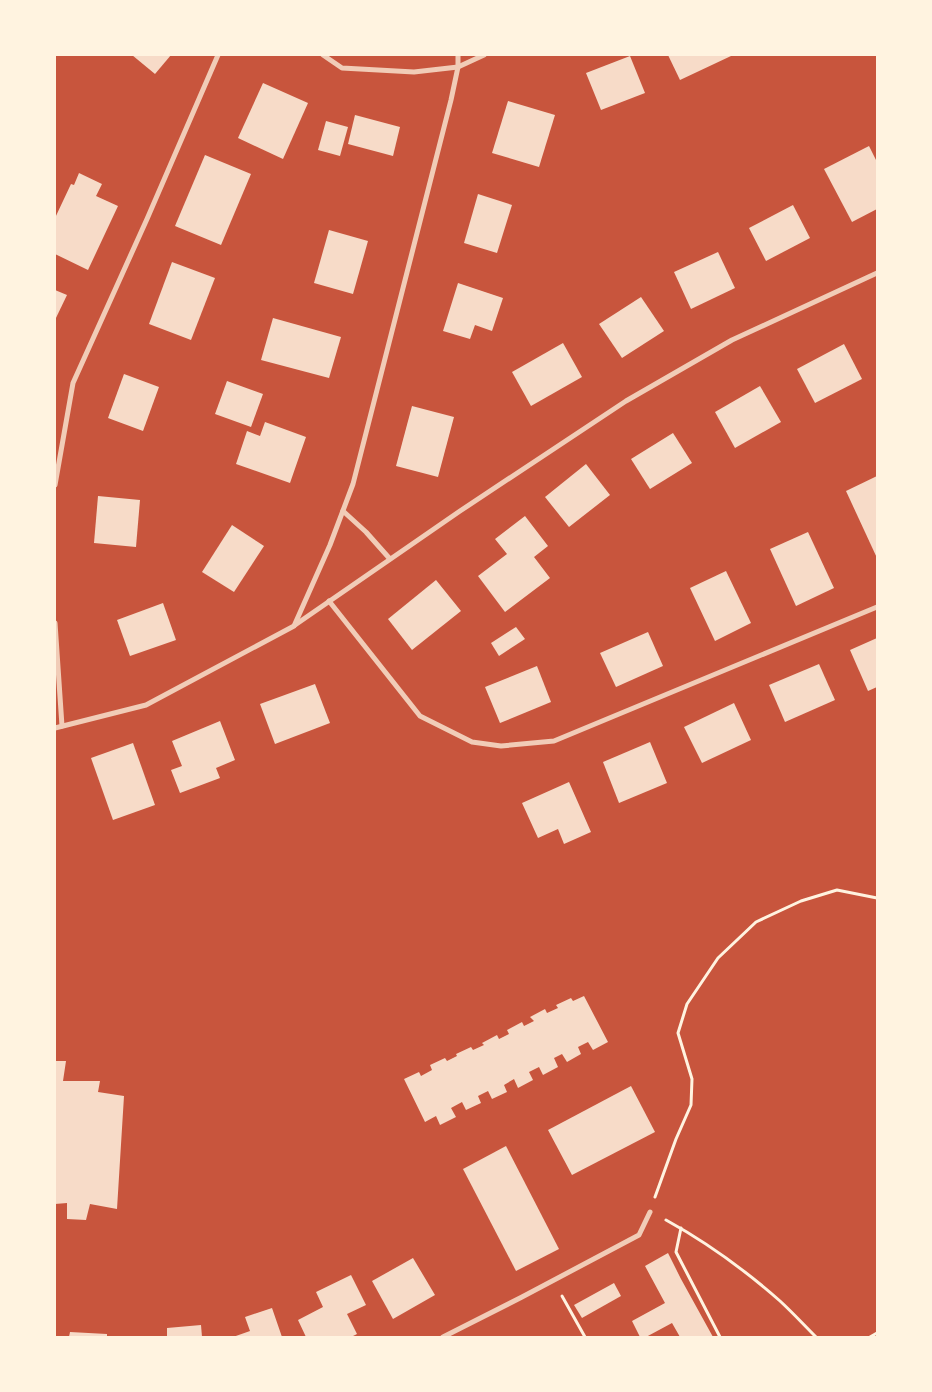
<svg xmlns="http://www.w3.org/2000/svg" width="932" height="1392" viewBox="0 0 932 1392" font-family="Signika,sans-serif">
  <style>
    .building { fill: #f7dbc8 }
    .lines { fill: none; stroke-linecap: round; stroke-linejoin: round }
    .path { stroke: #fff3e0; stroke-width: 3 }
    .minor { stroke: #f1ccb7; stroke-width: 5 }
  </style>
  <rect width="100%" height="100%" fill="#c8553d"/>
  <!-- building -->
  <g class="building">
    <path d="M 132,55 L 171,55 L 155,74 Z"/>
    <path d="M 668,55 L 730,55 L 731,56 L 680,80 Z"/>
    <path d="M 630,56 L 645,93 L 601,110 L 586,73 Z"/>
    <path d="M 263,83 L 308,103 L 283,159 L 238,138 Z"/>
    <path d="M 508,101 L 555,115 L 539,167 L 492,153 Z"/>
    <path d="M 355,115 L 400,127 L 393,156 L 348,144 Z"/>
    <path d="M 326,121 L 348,127 L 340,156 L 318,150 Z"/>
    <path d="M 869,146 L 877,162 L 877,209 L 852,222 L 824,169 Z"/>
    <path d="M 205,155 L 251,174 L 221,245 L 175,226 Z"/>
    <path d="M 79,173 L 102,184 L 96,196 L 118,206 L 88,270 L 55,254 L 55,218 L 71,184 L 74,185 Z"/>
    <path d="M 478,194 L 512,205 L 497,253 L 464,243 Z"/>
    <path d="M 793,205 L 810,238 L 766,261 L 749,228 Z"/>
    <path d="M 329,230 L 368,241 L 353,294 L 314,283 Z"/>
    <path d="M 718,252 L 735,288 L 691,309 L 674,272 Z"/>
    <path d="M 172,262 L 215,278 L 191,340 L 149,324 Z"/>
    <path d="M 458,283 L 503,298 L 492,331 L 475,325 L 470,339 L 443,331 Z"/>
    <path d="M 55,290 L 67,295 L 55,320 Z"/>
    <path d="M 641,297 L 664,331 L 622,358 L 599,324 Z"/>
    <path d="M 273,318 L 341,337 L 329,378 L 261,360 Z"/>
    <path d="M 563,343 L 582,377 L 531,406 L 512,372 Z"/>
    <path d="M 844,344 L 862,379 L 815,403 L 797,369 Z"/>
    <path d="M 124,374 L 159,387 L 143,431 L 108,418 Z"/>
    <path d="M 227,381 L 263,394 L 251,427 L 215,414 Z"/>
    <path d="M 760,386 L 781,422 L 735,448 L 715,412 Z"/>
    <path d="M 412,406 L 454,417 L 438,477 L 396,466 Z"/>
    <path d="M 265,422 L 306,437 L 290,483 L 236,464 L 247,431 L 260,436 Z"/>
    <path d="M 673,433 L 692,463 L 650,489 L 631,459 Z"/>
    <path d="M 586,464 L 610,495 L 569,527 L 545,497 Z"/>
    <path d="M 877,476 L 877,558 L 846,491 Z"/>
    <path d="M 98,496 L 140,500 L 136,547 L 94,543 Z"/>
    <path d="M 525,516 L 548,546 L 534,557 L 550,578 L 505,612 L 478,576 L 507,554 L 495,539 Z"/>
    <path d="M 232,525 L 264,546 L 234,592 L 202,572 Z"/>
    <path d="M 808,532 L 834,588 L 796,606 L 770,549 Z"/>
    <path d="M 726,571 L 751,623 L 715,641 L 690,588 Z"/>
    <path d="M 436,580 L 461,611 L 412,650 L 388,619 Z"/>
    <path d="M 163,603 L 176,640 L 130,656 L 117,620 Z"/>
    <path d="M 516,627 L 525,639 L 499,656 L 491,643 Z"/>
    <path d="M 648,632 L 663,666 L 616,687 L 600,653 Z"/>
    <path d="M 877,638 L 877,687 L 868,691 L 850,650 Z"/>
    <path d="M 819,664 L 835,700 L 785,722 L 769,685 Z"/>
    <path d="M 537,666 L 551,702 L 500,723 L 485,687 Z"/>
    <path d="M 315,684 L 330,723 L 275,744 L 260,704 Z"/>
    <path d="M 734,703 L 751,740 L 702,763 L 684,727 Z"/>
    <path d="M 220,721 L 235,760 L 216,768 L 220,778 L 180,793 L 171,770 L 182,766 L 172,741 Z"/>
    <path d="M 650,742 L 667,783 L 619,803 L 603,762 Z"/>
    <path d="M 133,743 L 155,805 L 113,820 L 91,758 Z"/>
    <path d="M 569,782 L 591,832 L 564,844 L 558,829 L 538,838 L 522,803 Z"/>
    <path d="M 584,996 L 608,1042 L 593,1050 L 588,1042 L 578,1047 L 581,1054 L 567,1062 L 562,1054 L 554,1058 L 558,1067 L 543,1075 L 539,1067 L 529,1072 L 533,1080 L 518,1088 L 514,1079 L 504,1085 L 507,1092 L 492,1099 L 488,1091 L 478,1096 L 481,1103 L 466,1110 L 462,1102 L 451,1108 L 456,1117 L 440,1125 L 436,1116 L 425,1122 L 404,1079 L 419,1072 L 421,1076 L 432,1070 L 430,1065 L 445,1058 L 447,1061 L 457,1056 L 456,1054 L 471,1047 L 473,1050 L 484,1045 L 482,1043 L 497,1035 L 499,1039 L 509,1034 L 507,1030 L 522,1022 L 524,1026 L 534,1021 L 530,1017 L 545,1009 L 547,1013 L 558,1008 L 556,1005 L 571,998 L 573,1001 Z"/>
    <path d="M 55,1061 L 66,1061 L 63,1081 L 100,1081 L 98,1092 L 124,1096 L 117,1209 L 90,1204 L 86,1220 L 67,1219 L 67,1203 L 55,1204 Z"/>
    <path d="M 631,1086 L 655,1132 L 572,1175 L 548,1130 Z"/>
    <path d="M 506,1146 L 559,1249 L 516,1271 L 463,1169 Z"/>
    <path d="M 668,1253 L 681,1279 L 713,1337 L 680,1337 L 672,1323 L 646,1337 L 640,1337 L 632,1321 L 665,1303 L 645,1266 Z"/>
    <path d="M 413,1258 L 435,1295 L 393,1319 L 372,1281 Z"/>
    <path d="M 351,1275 L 366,1305 L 347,1314 L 357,1334 L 351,1337 L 306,1337 L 298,1320 L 323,1307 L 316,1292 Z"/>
    <path d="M 614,1283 L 621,1296 L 582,1318 L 574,1305 Z"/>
    <path d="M 272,1308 L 282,1337 L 233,1337 L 250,1331 L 245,1317 Z"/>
    <path d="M 201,1325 L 202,1337 L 167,1337 L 167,1328 Z"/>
    <path d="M 70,1332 L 107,1334 L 107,1337 L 69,1337 Z"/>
  </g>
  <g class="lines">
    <!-- path -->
    <g class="path">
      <path d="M 655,1197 L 676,1139 L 691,1105 L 692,1079 L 678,1033 L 687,1004 L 718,958 L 756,922 L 801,901 L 837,890 L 877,898"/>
      <path d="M 666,1220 C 706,1242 746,1271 780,1301 C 793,1313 804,1325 816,1337"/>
      <path d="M 681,1228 L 676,1252 L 720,1337"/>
      <path d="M 562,1296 L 585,1337"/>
      <path d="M 870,1337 L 877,1333"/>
    </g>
    <!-- minor -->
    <g class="minor">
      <path d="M 323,55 L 342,68 L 414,72 L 458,67 L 484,55"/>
      <path d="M 55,485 L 73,383 L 147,219 L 218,55"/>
      <path d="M 343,511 L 366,532 L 390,559"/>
      <path d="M 329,601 L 420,716 L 472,742 L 501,746 L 554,741 L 877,607"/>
      <path d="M 55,623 L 62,726"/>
      <path d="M 295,625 L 460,511 L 626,401 L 732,340 L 877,273"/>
      <path d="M 55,728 L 146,705 L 294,626 L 330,545 L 353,484 L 451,100 L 458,67 L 458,55"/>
      <path d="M 443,1337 L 522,1297 L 639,1235 L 650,1212"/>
    </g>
  </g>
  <!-- border -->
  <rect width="932" height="1392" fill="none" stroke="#fff3e0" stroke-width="112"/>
</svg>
